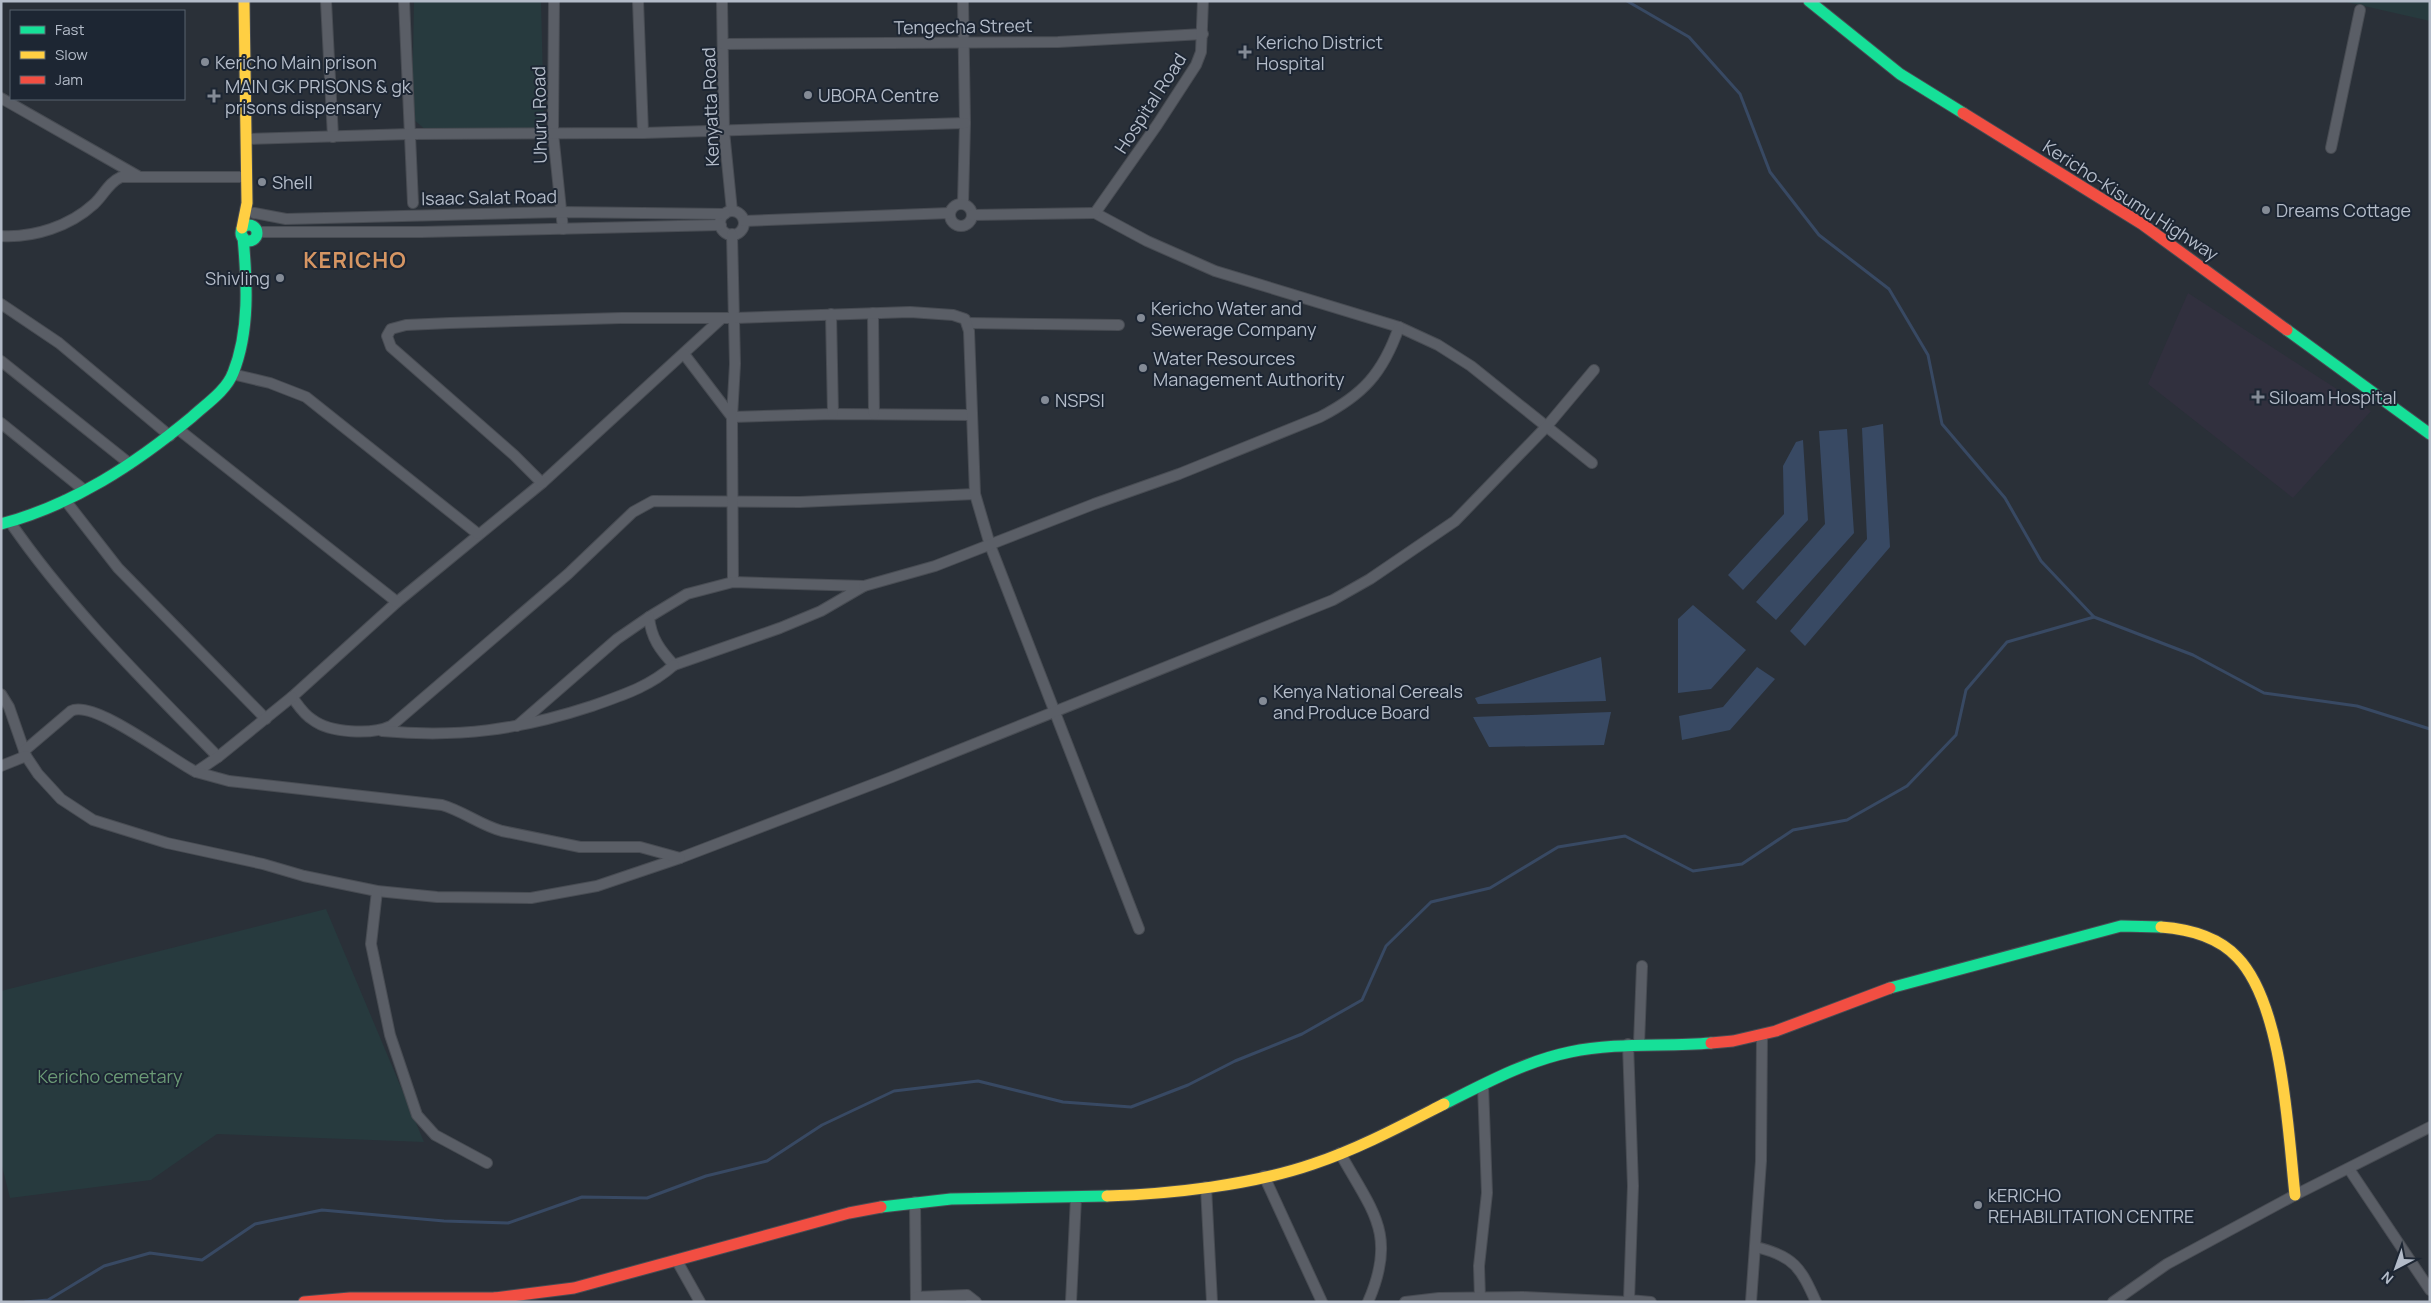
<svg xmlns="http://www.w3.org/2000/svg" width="2431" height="1303" viewBox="0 0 2431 1303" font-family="Manrope,sans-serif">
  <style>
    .medical { fill: #31303e }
    .green { fill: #273a3e }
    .water { fill: #384963 }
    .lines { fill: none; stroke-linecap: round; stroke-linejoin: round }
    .stream { stroke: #384963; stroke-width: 3 }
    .street-casing { stroke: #484c53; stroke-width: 12 }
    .fast-casing { stroke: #484c53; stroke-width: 13 }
    .slow-casing { stroke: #484c53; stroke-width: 13 }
    .jam-casing { stroke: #484c53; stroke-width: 13 }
    .street { stroke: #5a5e66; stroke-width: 10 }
    .fast { stroke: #16e098; stroke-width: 11 }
    .slow { stroke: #ffcf43; stroke-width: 11 }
    .jam { stroke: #f24e42; stroke-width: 11 }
    .poi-dot { fill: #848b96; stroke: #1d2633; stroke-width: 2 }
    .labels { text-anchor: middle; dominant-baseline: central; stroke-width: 4; stroke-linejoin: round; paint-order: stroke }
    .street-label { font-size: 18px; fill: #b4bcc9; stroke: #1d2633 }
    .poi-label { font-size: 18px; fill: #b4bcc9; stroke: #1d2633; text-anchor: start }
    .park-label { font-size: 18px; fill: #6b9a76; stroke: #1d2633 }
    .district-label { font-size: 22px; font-weight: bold; letter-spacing: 1px; fill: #d59563; stroke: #1d2633 }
  </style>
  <rect width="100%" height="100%" fill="#2a3038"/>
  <!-- medical -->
  <path class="medical" d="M 2188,293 L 2371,411 L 2293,498 L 2148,384 Z"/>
  <!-- green -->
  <g class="green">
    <path d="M 414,1 L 541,1 L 544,125 L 535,131 L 428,132 L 412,118 Z"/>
    <path d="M 2342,1 L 2430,1 L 2430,21 Z"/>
    <path d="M 326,909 L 424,1142 L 217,1134 L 151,1180 L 10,1198 L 1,1162 L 1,991 Z"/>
  </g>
  <!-- water -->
  <g class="water">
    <path d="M 1883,424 L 1890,547 L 1805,646 L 1790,631 L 1867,539 L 1862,428 Z"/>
    <path d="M 1847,429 L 1854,533 L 1776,620 L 1756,602 L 1825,524 L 1819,431 Z"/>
    <path d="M 1803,440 L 1808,520 L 1743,590 L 1728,575 L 1784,514 L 1783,466 L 1796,442 Z"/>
    <path d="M 1693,605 L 1746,650 L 1711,689 L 1678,693 L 1678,619 Z"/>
    <path d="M 1601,657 L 1606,701 L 1478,704 L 1475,698 Z"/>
    <path d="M 1757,667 L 1775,679 L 1730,730 L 1682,740 L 1679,716 L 1723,707 Z"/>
    <path d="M 1611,712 L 1604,745 L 1489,747 L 1473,717 Z"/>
  </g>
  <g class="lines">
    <!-- stream -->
    <g class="stream">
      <path d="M 1627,1 L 1689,37 L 1740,94 L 1770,172 L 1819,235 L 1889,289 L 1928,355 L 1942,424 L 2005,498 L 2041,561 L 2094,617 L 2193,655 L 2264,693 L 2357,706 L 2430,729"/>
      <path d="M 25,1302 L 48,1300 L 104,1266 L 150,1253 L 202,1260 L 255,1224 L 322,1210 L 444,1221 L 508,1223 L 582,1197 L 647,1198 L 706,1176 L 767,1161 L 822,1125 L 894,1091 L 978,1081 L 1063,1102 L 1131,1107 L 1188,1085 L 1235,1061 L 1302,1034 L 1362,1000 L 1386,946 L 1431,902 L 1490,888 L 1558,847 L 1625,836 L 1693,871 L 1742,864 L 1793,830 L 1847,820 L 1907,786 L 1956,735 L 1966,690 L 2007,642 L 2094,617"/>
    </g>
    <defs>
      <g id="street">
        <path d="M 326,1 L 333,137"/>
        <path d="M 404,1 L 413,203"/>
        <path d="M 554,1 L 553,133 L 563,229"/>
        <path d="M 638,1 L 643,133"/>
        <path d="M 722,1 L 724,131 L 732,211"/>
        <path d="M 963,1 L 965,123 L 963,204"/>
        <path d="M 723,44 L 1058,42 L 1203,34"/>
        <path d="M 1,98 L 138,176"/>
        <path d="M 246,139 L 411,134 L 643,133 L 965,123"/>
        <path d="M 2331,148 L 2360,10"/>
        <circle cx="961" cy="215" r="11"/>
        <circle cx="732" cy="223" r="12"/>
        <path d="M 254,213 L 286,219 L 561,212 L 725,214"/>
        <path d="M 1095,213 L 1147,241 L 1215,271 L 1399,327 L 1438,345 L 1471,366 L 1592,463"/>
        <path d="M 1095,213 L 1157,125 L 1196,65 L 1201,52 L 1203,1"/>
        <path d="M 972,215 L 1095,213"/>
        <path d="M 744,221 L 950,213"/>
        <path d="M 258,232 L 421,232 L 721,225"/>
        <path d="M 732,234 L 735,364 L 732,417 L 833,414 L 971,415"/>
        <path d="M 1,236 C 34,238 70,226 94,204 C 104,195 108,183 121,177 L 246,177"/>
        <path d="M 1,304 L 59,343 L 170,436"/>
        <path d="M 873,313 L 874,414"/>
        <path d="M 831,314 L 833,414"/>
        <path d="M 722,318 L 542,483 L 397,602 L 292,697 C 298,705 304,715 313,720 C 330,733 372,735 391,726 L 568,574 L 633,512 L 653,501 L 800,502 L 975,494"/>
        <path d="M 967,323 L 1119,325"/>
        <path d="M 684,354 L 732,417 L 733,582"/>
        <path d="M 1,361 L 130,464"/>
        <path d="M 232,374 L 270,383 L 306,397 L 478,534"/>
        <path d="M 1,423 L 84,490"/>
        <path d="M 178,429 L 397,602"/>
        <path d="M 542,483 L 514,455 L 391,347 L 387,336 L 391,329 L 406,325 L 450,323 L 621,318 L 735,318 L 910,312 L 953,315 L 965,319 L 969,331 L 975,494 L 990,545 L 1139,929"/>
        <path d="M 65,500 L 118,568 L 266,719"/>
        <path d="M 10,522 C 70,609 145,682 218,757"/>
        <path d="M 733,582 L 864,586 L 821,611 L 780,628 L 674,665 C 660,650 651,638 649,617 L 687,594 Z"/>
        <path d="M 864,586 L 935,566 L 1094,504 L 1179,474 L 1320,417 C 1363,395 1383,373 1399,327"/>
        <path d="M 1,694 L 9,707 L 26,756 L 38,774 L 61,799 L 93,820 L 167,843 L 263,864 L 304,876 L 377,891 L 437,897 L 531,898 L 597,886 L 680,858 L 892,777 L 1333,600 L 1370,579 L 1455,521 L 1547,426 L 1594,370"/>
        <path d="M 517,726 L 617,639 L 649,617"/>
        <path d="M 382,731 C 458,738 519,730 592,706 C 623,695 649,687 674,665"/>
        <path d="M 24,751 L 71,711 C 94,699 172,760 196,772 L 218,757 L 292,697"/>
        <path d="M 1,766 L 26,756"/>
        <path d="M 196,772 L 229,781 L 442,805 C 463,811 480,825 502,831 L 580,847 L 640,847 L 680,858"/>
        <path d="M 377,891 L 371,944 L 390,1035 L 417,1115 L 435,1135 L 487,1163"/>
        <path d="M 1628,1044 L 1633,1186 L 1629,1300 L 1651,1302"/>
        <path d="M 1639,1044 L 1642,966"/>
        <path d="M 1340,1153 C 1372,1211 1398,1234 1368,1302"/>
        <path d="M 2349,1169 L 2430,1290"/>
        <path d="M 1264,1176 L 1322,1302"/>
        <path d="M 1206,1187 L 1212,1302"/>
        <path d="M 915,1202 L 916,1302"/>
        <path d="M 1756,1247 C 1794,1256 1801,1268 1816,1302"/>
        <path d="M 677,1261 L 700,1302"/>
        <path d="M 916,1297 L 967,1295 L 976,1302"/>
        <path d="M 1480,1298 L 1479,1266 L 1487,1193 L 1483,1085"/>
        <path d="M 1071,1302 L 1076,1197"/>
        <path d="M 1405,1302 L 1439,1298 L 1523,1297 L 1629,1302"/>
        <path d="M 1751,1302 L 1761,1161 L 1762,1035"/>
        <path d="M 2113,1302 L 2167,1264 L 2295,1195 L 2430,1127"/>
      </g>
      <g id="fast">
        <path d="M 1809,1 L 1900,74 L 1963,113"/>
        <circle cx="249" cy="233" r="8"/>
        <path d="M 2287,330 L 2430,434"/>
        <path d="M 1,524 C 73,505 135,464 192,417 C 206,404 226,391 233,373 C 250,331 247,281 243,237"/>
        <path d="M 1890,988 L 2121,926 L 2161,927"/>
        <path d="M 1444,1104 C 1484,1084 1526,1061 1570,1052 C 1617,1042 1664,1047 1711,1043"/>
        <path d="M 881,1207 L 951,1199 L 1107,1196"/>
      </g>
      <g id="slow">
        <path d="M 242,228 L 247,203 L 244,1"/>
        <path d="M 2161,927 C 2188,929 2218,937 2237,957 C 2283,1004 2288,1132 2295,1195"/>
        <path d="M 1107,1196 C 1171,1194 1252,1185 1313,1164 C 1358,1149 1401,1126 1444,1104"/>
      </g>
      <g id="jam">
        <path d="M 1963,113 L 2142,224 L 2287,330"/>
        <path d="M 1711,1043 L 1733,1041 L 1776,1031 L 1890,988"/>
        <path d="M 495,1298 L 574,1288 L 849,1213 L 881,1207"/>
        <path d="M 304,1302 L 350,1298 L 495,1298 L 496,1302"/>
      </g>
    </defs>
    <!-- street casing -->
    <use href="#street" class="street-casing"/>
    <!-- fast casing -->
    <use href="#fast" class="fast-casing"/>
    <!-- slow casing -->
    <use href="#slow" class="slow-casing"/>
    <!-- jam casing -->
    <use href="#jam" class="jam-casing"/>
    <!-- street -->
    <use href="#street" class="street"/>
    <!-- fast -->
    <use href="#fast" class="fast"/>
    <!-- slow -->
    <use href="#slow" class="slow"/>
    <!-- jam -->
    <use href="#jam" class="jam"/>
  </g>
  <!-- markers -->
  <g class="poi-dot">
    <path d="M1242.5 44.5h5v5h5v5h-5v5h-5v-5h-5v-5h5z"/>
    <circle cx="205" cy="62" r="5"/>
    <circle cx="808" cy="95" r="5"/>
    <path d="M211.5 88.5h5v5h5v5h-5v5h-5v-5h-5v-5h5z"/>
    <circle cx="262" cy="182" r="5"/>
    <circle cx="2266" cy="210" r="5"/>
    <circle cx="280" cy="278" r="5"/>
    <circle cx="1141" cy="318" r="5"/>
    <circle cx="1143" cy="368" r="5"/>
    <path d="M2255.5 389.5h5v5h5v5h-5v5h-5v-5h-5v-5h5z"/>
    <circle cx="1045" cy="400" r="5"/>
    <circle cx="1263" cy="701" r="5"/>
    <circle cx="1978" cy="1205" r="5"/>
  </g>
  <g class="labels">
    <!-- street labels -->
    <g class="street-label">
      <text transform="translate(963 26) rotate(-1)">Tengecha Street</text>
      <text transform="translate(1150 103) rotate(-57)">Hospital Road</text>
      <text transform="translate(710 107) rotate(-92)">Kenyatta Road</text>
      <text transform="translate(539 115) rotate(-91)">Uhuru Road</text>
      <text transform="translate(489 197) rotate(-1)">Isaac Salat Road</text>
      <text transform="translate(2131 200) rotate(33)">Kericho-Kisumu Highway</text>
    </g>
    <!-- poi labels -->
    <g class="poi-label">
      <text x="1256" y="42">Kericho District<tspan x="1256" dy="21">Hospital</tspan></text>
      <text x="215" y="62">Kericho Main prison</text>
      <text x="225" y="86">MAIN GK PRISONS &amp; gk<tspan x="225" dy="21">prisons dispensary</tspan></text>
      <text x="818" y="95">UBORA Centre</text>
      <text x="272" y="182">Shell</text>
      <text x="2276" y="210">Dreams Cottage</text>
      <text x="270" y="278" text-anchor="end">Shivling</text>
      <text x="1151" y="308">Kericho Water and<tspan x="1151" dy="21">Sewerage Company</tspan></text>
      <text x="1153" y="358">Water Resources<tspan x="1153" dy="21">Management Authority</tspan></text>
      <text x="2269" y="397">Siloam Hospital</text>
      <text x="1055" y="400">NSPSI</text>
      <text x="1273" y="691">Kenya National Cereals<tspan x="1273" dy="21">and Produce Board</tspan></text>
      <text x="1988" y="1195">kERICHO<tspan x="1988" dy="21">REHABILITATION CENTRE</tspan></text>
    </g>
    <!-- park labels -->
    <g class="park-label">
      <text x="110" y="1076">Kericho cemetary</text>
    </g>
    <!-- district labels -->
    <g class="district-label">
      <text x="355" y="260">KERICHO</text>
    </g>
  </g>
  <!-- border -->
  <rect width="2431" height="1303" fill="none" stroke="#b4bcc9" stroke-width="5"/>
  <!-- legend -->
  <rect x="10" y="10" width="175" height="90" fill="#1d2633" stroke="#59626f"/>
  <rect x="20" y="26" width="25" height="8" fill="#16e098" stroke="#59626f"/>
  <text x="55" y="35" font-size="15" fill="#b4bcc9">Fast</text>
  <rect x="20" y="51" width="25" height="8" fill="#ffcf43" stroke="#59626f"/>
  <text x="55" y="60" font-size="15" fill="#b4bcc9">Slow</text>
  <rect x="20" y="76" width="25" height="8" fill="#f24e42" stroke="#59626f"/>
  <text x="55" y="85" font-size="15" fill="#b4bcc9">Jam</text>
  <!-- north arrow -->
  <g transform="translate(2396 1268) rotate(221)" stroke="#1d2633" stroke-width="4" paint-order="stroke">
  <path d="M0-4L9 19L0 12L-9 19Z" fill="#b4bcc9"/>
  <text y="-8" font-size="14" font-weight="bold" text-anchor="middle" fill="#b4bcc9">N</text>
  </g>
</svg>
